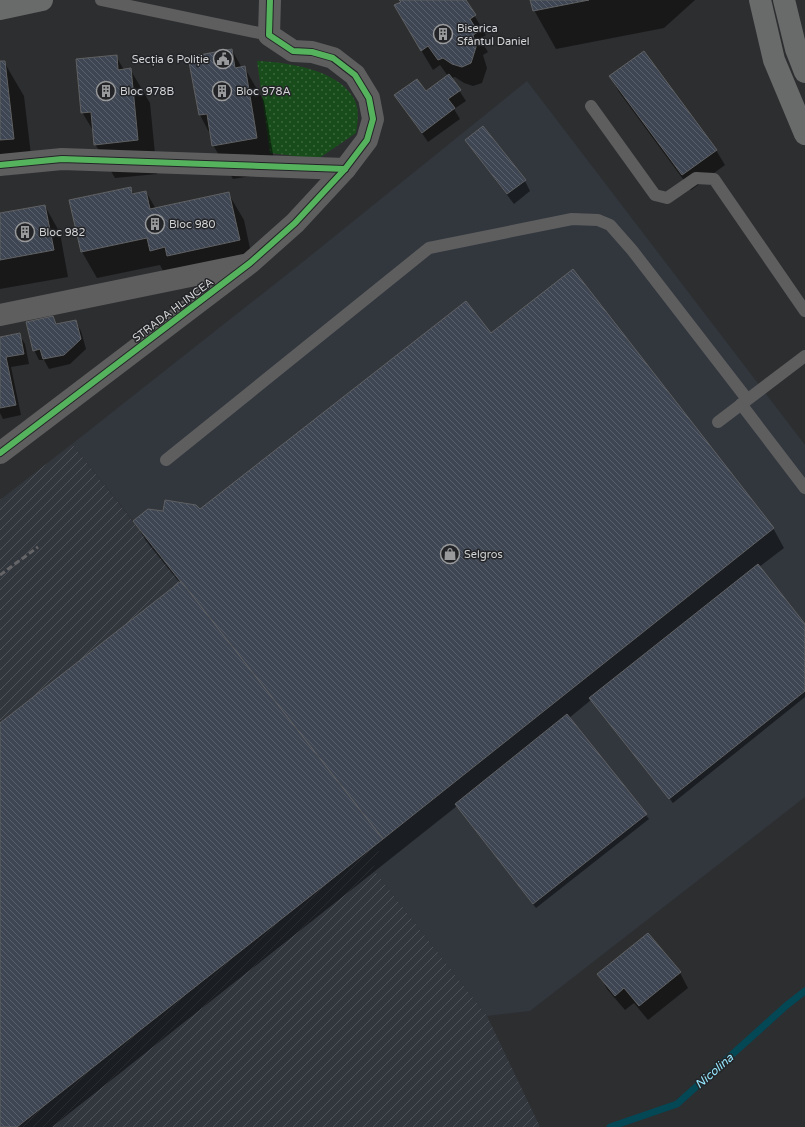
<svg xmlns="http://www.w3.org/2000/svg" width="805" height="1127" viewBox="0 0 805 1127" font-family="'Varela Round',sans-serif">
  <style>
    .built { fill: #32373e }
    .industrial { fill: url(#industrial-furrows) }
    .park { fill: url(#park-dots) }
    .shadow { fill: #0007 }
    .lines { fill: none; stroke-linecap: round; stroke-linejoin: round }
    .stream { stroke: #044755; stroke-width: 7 }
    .building { fill: url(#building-back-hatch); stroke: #5f6061 }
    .service { stroke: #5e5e5f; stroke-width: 12 }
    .minor { stroke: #5e5e5f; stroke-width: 22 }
    .secondary { stroke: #696a6a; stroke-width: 22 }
    .rail { stroke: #656567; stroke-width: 3; stroke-dasharray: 6 3; stroke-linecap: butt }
    .cycleway-casing { stroke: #232427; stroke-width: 8 }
    .cycleway { stroke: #56b35d; stroke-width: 6 }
    .labels { text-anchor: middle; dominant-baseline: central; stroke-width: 3; stroke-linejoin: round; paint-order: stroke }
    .poi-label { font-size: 11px; fill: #d3d4d5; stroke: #232427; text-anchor: start }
    .street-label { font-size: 11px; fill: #d3d4d5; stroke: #232427 }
    .water-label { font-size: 12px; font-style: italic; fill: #94e6fd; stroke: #232427 }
  </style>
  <defs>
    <pattern id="industrial-furrows" width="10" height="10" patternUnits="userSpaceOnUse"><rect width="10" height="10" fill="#32373e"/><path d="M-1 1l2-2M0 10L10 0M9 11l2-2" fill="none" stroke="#4f5359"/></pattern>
    <pattern id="park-dots" width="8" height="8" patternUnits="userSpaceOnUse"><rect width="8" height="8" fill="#194c1b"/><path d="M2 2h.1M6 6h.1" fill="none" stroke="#3a653b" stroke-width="1.8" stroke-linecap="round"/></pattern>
    <pattern id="building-back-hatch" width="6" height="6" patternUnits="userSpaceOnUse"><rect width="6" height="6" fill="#3f4653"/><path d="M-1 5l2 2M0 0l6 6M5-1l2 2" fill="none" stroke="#5a606b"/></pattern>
  </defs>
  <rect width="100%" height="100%" fill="#2d2e30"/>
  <!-- built -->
  <path class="built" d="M 527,81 L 805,445 L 805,797 L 530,1011 L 487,1016 L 373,869 L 181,581 L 72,444 L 304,261 Z"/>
  <!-- industrial -->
  <path class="industrial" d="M 72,444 L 383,839 L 373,869 L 487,1016 L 540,1127 L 0,1127 L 0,500 Z"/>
  <!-- park -->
  <path class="park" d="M 257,61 C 286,62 336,69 353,97 C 360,108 358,121 356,133 L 318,159 L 270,153 Z"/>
  <!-- shadow -->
  <g class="shadow">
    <path d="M 401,0 L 465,0 L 486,35 L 480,39 L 488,52 L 483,55 L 487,68 L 482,83 L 473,86 L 464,83 L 455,77 L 451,78 L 466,101 L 454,109 L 460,119 L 428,142 L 396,96 L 425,92 L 448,76 L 440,65 L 433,70 L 406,25 Z"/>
    <path d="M 531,0 L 695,0 L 664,28 L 556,49 L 534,10 Z"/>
    <path d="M 232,50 L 242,68 L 244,67 L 264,101 L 276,172 L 233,179 L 213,145 L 211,136 L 200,115 L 189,57 Z"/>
    <path d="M 116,56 L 124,70 L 130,69 L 150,103 L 157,174 L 115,178 L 95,144 L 94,132 L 82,112 Z"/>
    <path d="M 0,62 L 4,62 L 24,96 L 33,172 L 0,176 Z"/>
    <path d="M 611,77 L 716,150 L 725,165 L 691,190 L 619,92 Z"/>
    <path d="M 466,141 L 525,181 L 530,191 L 514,204 Z"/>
    <path d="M 130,188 L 134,194 L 146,192 L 156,209 L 228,193 L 244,220 L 254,267 L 166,277 L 160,265 L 97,278 L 82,252 Z"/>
    <path d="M 45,206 L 60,233 L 68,277 L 0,289 L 0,214 Z"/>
    <path d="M 53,317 L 57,324 L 75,321 L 81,331 L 86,349 L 70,364 L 49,369 L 44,360 L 39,360 L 34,350 Z"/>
    <path d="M 19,334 L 25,344 L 29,364 L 11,367 L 21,415 L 3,419 L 0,413 L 0,338 Z"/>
    <path d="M 491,335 L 773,528 L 784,548 L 759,567 L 805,625 L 805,697 L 673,803 L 591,700 L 569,718 L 649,819 L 536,908 L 457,806 L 52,1127 L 0,1127 L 0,724 L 180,583 L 146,541 L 135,522 L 164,512 L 200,511 Z"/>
    <path d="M 680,973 L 688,988 L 648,1020 L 634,1003 L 625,1010 L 607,989 L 599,974 Z"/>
  </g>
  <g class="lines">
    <!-- stream -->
    <path class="stream" d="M 610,1127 L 677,1104 L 787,1005 L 805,991"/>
  </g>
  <!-- building -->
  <g class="building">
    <path d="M 399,0 L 466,0 L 476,15 L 470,19 L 478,32 L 473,35 L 476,47 L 471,63 L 462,67 L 452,64 L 443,58 L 438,60 L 428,46 L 421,51 L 394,5 L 401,2 Z"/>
    <path d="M 530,0 L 589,0 L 533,11 Z"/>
    <path d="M 232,49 L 235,68 L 245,66 L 257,138 L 212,146 L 207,114 L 199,115 L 188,57 Z"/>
    <path d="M 644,51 L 717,150 L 682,175 L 609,76 Z"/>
    <path d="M 117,55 L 118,70 L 131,68 L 138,140 L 94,145 L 91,112 L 81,113 L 76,59 Z"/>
    <path d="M 0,61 L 5,61 L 14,139 L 0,140 Z"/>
    <path d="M 449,74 L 461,90 L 448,99 L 455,108 L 422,133 L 394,95 L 417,79 L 426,91 Z"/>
    <path d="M 483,126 L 526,180 L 507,194 L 465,140 Z"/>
    <path d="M 131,187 L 132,194 L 146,191 L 150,209 L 229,192 L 240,240 L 167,256 L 165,247 L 150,251 L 147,238 L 81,252 L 69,200 Z"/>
    <path d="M 45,205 L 54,250 L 0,260 L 0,213 Z"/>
    <path d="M 573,269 L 774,528 L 383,839 L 133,521 L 148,509 L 163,511 L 165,500 L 196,505 L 200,509 L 466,301 L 491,333 Z"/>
    <path d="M 53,316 L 56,324 L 76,320 L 81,339 L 64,355 L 43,359 L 40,349 L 33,351 L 26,322 Z"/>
    <path d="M 20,333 L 24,354 L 6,357 L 16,405 L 0,408 L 0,337 Z"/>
    <path d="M 758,564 L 805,624 L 805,691 L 669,799 L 589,698 Z"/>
    <path d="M 181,581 L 383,839 L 17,1127 L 0,1127 L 0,723 Z"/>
    <path d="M 567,714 L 647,814 L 533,904 L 455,804 Z"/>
    <path d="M 648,933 L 681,972 L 639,1006 L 624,988 L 615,996 L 597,974 Z"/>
  </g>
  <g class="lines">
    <!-- service -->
    <g class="service">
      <path d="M 101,0 L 269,35"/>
      <path d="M 591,106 L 655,195 L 667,198 L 696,178 L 714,179 L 805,311"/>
      <path d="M 741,404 L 805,488"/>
      <path d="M 718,422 L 805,356"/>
      <path d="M 166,460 L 429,248 L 572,219 L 598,220 L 610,225 L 632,250 L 747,399"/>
    </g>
    <!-- minor -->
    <g class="minor">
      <path d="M 0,165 L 62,159 L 345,169"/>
      <path d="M 0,315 L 244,265"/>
      <path d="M 0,453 L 250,263 L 295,223 L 345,169 L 367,140 L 373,119 L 369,98 L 355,75 L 333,58 L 312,52 L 293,51 L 269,35 L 270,0"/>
    </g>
    <!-- secondary -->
    <g class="secondary">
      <path d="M 760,0 L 774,60 L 805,134"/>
      <path d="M 784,0 L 796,49 L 805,72"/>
      <path d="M 0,9 L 42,0"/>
    </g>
    <!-- rail -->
    <path class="rail" d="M 0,575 L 38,547"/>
    <defs>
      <g id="cycleway">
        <path d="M 0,165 L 62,159 L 345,169"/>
        <path d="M 0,453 L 250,263 L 295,223 L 345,169 L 367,140 L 373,119 L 369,98 L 355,75 L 333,58 L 312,52 L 293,51 L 269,35 L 270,0"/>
      </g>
    </defs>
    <!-- cycleway casing -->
    <use href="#cycleway" class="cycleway-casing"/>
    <!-- cycleway -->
    <use href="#cycleway" class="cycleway"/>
  </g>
  <!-- icons -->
  <defs>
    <symbol id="building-ring" viewBox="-11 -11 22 22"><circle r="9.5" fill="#232427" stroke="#999a9b" stroke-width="1.5"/><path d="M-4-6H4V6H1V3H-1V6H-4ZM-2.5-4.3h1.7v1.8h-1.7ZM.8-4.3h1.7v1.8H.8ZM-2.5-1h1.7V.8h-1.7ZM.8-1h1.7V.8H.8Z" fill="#999a9b"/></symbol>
    <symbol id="civic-ring" viewBox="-11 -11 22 22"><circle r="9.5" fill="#232427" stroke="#999a9b" stroke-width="1.5"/><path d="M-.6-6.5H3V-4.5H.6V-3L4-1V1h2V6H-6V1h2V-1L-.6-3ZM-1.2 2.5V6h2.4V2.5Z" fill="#999a9b"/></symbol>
    <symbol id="shop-ring" viewBox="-11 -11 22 22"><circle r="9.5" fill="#232427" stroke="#999a9b" stroke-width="1.5"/><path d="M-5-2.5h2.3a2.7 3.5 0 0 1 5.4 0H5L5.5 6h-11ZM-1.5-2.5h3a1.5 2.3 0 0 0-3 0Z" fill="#999a9b"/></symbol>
  </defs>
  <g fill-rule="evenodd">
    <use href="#building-ring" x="432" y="23" width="22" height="22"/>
    <use href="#civic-ring" x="212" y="48" width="22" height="22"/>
    <use href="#building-ring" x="95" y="80" width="22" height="22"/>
    <use href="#building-ring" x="211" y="80" width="22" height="22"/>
    <use href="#building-ring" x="144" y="213" width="22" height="22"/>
    <use href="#building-ring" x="14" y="221" width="22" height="22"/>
    <use href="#shop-ring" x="439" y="543" width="22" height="22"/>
  </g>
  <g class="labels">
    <!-- poi labels -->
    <g class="poi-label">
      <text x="457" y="28">Biserica<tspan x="457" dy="13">Sfântul Daniel</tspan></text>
      <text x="209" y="59" text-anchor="end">Secția 6 Poliție</text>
      <text x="120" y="91">Bloc 978B</text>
      <text x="236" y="91">Bloc 978A</text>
      <text x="169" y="224">Bloc 980</text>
      <text x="39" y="232">Bloc 982</text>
      <text x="464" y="554">Selgros</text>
    </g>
    <!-- street labels -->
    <g class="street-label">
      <text transform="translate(173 310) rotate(-37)">STRADA HLINCEA</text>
    </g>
    <!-- water labels -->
    <g class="water-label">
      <text transform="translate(714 1071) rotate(-41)">Nicolina</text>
    </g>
  </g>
</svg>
